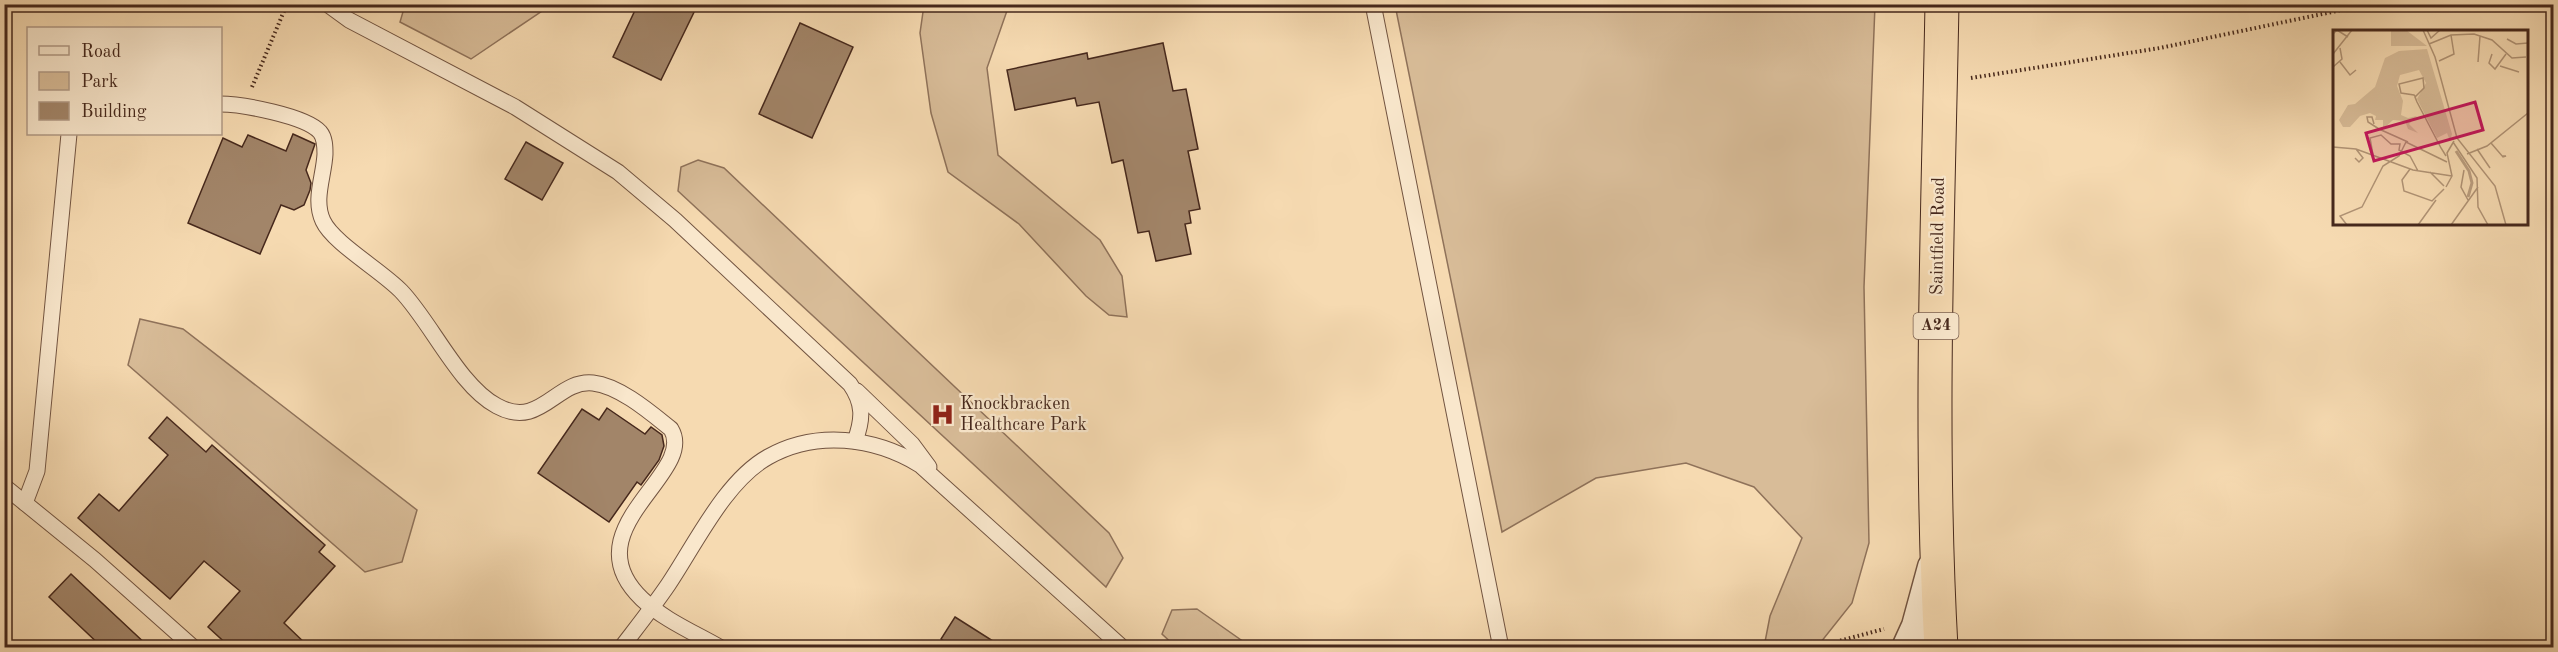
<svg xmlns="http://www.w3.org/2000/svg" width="2558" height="652" viewBox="0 0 2558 652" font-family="'Old Standard TT',serif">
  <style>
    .green { fill: #d8bc98; stroke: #8f725a; stroke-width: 1.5 }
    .building { fill: #a28569; stroke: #46281c; stroke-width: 1.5 }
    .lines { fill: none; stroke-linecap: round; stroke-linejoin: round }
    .service-casing { stroke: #725441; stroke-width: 17 }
    .minor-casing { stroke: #725441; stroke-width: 31 }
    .trunk-casing { stroke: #46281c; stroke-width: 35 }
    .path { stroke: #46281c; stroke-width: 4; stroke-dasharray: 1.5 3; stroke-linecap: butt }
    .service { stroke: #f9e7cc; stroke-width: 15 }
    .minor { stroke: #f9e7cc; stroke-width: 28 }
    .trunk { stroke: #f6dab1; stroke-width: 33 }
    .labels { text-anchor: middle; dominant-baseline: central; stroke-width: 4.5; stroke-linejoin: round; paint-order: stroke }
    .shield { fill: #f9e7cc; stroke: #7c6151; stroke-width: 1.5 }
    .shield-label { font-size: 16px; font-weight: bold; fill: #46281c }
    .street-label { font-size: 18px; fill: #46281c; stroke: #f9e7cc }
    .poi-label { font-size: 18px; fill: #46281c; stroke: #f9e7cc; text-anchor: start }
    .inset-river { fill: none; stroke: #ba9d7e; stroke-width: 3 }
    .inset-road { fill: none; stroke: #b09375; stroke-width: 1.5 }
    .view { fill: #c2185b; fill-opacity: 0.15; stroke: #c2185b; stroke-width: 3 }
    .inset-edge { fill: none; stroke: #46281c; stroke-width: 3 }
  </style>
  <rect width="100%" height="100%" fill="#f6dab1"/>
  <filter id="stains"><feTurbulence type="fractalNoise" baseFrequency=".00333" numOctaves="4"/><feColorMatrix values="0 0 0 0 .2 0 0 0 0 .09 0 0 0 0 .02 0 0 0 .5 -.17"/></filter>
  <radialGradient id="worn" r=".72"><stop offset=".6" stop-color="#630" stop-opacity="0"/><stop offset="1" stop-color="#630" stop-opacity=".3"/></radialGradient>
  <!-- green -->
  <g class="green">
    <path d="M 405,5 L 405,4 L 551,5 L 471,59 L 400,22 Z"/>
    <path d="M 924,5 L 1009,5 L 987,68 L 998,155 L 1100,240 L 1122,276 L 1127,317 L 1109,315 L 1086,296 L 1019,224 L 948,172 L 931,113 L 920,33 Z"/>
    <path d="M 1395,5 L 1875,5 L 1864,287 L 1869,543 L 1852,603 L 1817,647 L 1764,647 L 1770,616 L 1802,538 L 1754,487 L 1686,463 L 1596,478 L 1502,532 Z"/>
    <path d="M 698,160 L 724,168 L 1109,533 L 1123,558 L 1106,587 L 678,191 L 681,167 Z"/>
    <path d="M 140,319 L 183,329 L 417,510 L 402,562 L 365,572 L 128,365 Z"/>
    <path d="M 1197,609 L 1251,647 L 1176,647 L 1162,634 L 1172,610 Z"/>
  </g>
  <!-- building -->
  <g class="building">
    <path d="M 638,4 L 698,4 L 661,80 L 613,57 Z"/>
    <path d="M 800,23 L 853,47 L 812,138 L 759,114 Z"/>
    <path d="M 1163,43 L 1173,91 L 1186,89 L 1198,149 L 1188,151 L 1200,209 L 1189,211 L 1191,223 L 1185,224 L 1191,254 L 1156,261 L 1149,231 L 1138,233 L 1123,160 L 1112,163 L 1099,102 L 1077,106 L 1075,98 L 1015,110 L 1007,70 L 1087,53 L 1088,59 Z"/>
    <path d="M 293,134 L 315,144 L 306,170 L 311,183 L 310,190 L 304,205 L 294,210 L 281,205 L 260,254 L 188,223 L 223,138 L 242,147 L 248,135 L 286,151 Z"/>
    <path d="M 526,142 L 563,163 L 542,200 L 505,179 Z"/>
    <path d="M 607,408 L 645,434 L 651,427 L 662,435 L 664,446 L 659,460 L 646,478 L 641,485 L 637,482 L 609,522 L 538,473 L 582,409 L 599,420 Z"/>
    <path d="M 167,417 L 206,452 L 212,445 L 325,545 L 319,552 L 335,566 L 284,623 L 310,648 L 231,648 L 208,627 L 240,591 L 204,561 L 170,599 L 78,518 L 99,494 L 119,511 L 168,455 L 149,438 Z"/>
    <path d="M 71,574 L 150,648 L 103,648 L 49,597 Z"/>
    <path d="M 955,617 L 1004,648 L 954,648 L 941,639 Z"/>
  </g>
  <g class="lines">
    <defs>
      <g id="service">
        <path d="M 327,4 L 349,20 L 515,107 L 618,172 L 675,220 L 850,384 C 864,404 863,419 855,441"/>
        <path d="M 1373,4 L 1501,648"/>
        <path d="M 220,104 C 242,104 306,116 320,132 C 325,138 325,147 325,154 C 324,176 313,200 323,221 C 333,243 382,271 401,291 C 431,322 459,386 497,406 C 541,430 556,379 593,383 C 620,386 651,413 671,429 C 698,474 569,529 642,599 C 664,620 695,633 721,648"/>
        <path d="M 857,391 L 912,444 L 929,467"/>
        <path d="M 4,486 L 95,560 L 194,648"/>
        <path d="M 25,503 L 37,471 L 69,134"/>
        <path d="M 621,648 C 637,627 653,607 668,585 C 695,545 725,481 768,457 C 816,430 874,437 920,465 L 1123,648"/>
      </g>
      <path id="minor" d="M 1906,648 L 1916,626 L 1932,567"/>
      <path id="trunk" d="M 1941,648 C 1929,433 1938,219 1942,4"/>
    </defs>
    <!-- service casing -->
    <use href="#service" class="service-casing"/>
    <!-- minor casing -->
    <use href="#minor" class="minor-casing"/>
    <!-- trunk casing -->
    <use href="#trunk" class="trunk-casing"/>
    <!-- path -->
    <g class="path">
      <path d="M 1971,78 L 2160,48 L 2370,4"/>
      <path d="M 252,87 L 287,4"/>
      <path d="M 1829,648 L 1839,641 L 1884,629"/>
    </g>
    <!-- service -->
    <use href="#service" class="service"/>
    <!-- minor -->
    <use href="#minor" class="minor"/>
    <!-- trunk -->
    <use href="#trunk" class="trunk"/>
  </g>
  <!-- icons -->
  <defs>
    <symbol id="hospital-bare" viewBox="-9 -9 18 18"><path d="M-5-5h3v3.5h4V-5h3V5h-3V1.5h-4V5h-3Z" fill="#8f2418" stroke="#f9e7cc" stroke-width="2.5" paint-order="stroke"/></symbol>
  </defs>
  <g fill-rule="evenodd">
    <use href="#hospital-bare" x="926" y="398" width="33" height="33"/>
  </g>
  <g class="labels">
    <!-- shield labels -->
    <rect class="shield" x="1913.5" y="313" width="45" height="26" rx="4.5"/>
    <g class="shield-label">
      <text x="1936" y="326">A24</text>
    </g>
    <!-- street labels -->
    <g class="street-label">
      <text transform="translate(1938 236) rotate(-89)">Saintfield Road</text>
    </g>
    <!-- poi labels -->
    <g class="poi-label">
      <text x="960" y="404">Knockbracken<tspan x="960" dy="21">Healthcare Park</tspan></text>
    </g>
  </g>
  <!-- overview -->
  <g transform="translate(2333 30)">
    <rect width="195" height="195" fill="#f6dab1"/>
    <path d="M 58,0 L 73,0 L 94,16 L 58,16 ZM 94,19 L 119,104 L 117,111 L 114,103 L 104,108 L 84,69 L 93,53 L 86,40 L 67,45 L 64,56 L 70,71 L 68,85 L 75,88 L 84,86 L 76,94 L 85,103 L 75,99 L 72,91 L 60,90 L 50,99 L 50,90 L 42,90 L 43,86 L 37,83 L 27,86 L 17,97 L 10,97 L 6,90 L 15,75 L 22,74 L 42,57 L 52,28 L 66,21 Z" fill="#d8bc98"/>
    <path class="inset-river" d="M 123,121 L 136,141 L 139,153 L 135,167"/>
    <path class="inset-road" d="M 90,0 L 102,27 L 124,108 L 162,156 L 173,195M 94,0 L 98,8 L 107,0M 0,4 L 4,0 L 15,7M 174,9 L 183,14 L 195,13M 96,14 L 118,5 L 141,4 L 159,10 L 179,28 L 193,27M 0,24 L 19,0M 159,24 L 156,33 L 162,39 L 173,24M 106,31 L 121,24 L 118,5M 7,32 L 17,45 L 23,40M 145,32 L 147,6M 167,36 L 186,42M 0,37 L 9,29 L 7,18M 82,67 L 91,58 L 90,48 L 66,54 L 68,63 L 81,65 L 82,66 L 82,67 L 84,72 L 108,118 L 113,126M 41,94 L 39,87 L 34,87 L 35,92 L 46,99 L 75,112M 120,112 L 144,148 L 145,177 L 155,195M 158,113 L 170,127 L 173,126 L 169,126M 0,117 L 23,119 L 80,140 L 119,146M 144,119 L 157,138M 134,124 L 154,116 L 195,83M 40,125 L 37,108 L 48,105 L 58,114 L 67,114 L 66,120 L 77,126 L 85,141M 22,128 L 26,132 L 30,128 L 23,119M 77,139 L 69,150 L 71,161 L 99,171 L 111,159M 131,140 L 128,157 L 135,170M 97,142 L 111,156M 113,157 L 119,146 L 114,123 L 121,111M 14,195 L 7,186 L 29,177 L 50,136 L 66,126 L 73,112 L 114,132M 85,195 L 103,170M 118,195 L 145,157"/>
    <path class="view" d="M 142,72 L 150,100 L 41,131 L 33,103 Z"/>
    <rect width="195" height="195" class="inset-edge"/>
  </g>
  <!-- margin -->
  <rect width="2558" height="652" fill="none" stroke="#f6dab1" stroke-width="24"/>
  <rect x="6" y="6" width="2546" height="640" fill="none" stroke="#46281c" stroke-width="3"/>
  <rect x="12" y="12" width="2534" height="628" fill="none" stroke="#46281c" stroke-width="1.5"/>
  <!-- legend -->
  <rect x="27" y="27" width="195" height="108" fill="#f9e7cc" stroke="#b19b86" stroke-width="1.5"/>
  <rect x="39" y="46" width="30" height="9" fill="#f9e7cc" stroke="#b19b86" stroke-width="1.5"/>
  <text x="81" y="57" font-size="18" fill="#46281c">Road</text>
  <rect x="39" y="72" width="30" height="18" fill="#d8bc98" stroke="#b19b86" stroke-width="1.5"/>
  <text x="81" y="87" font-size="18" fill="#46281c">Park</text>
  <rect x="39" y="102" width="30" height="18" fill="#a28569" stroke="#b19b86" stroke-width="1.5"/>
  <text x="81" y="117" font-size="18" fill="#46281c">Building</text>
  <rect width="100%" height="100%" filter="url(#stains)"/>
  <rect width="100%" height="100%" fill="url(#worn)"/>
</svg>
